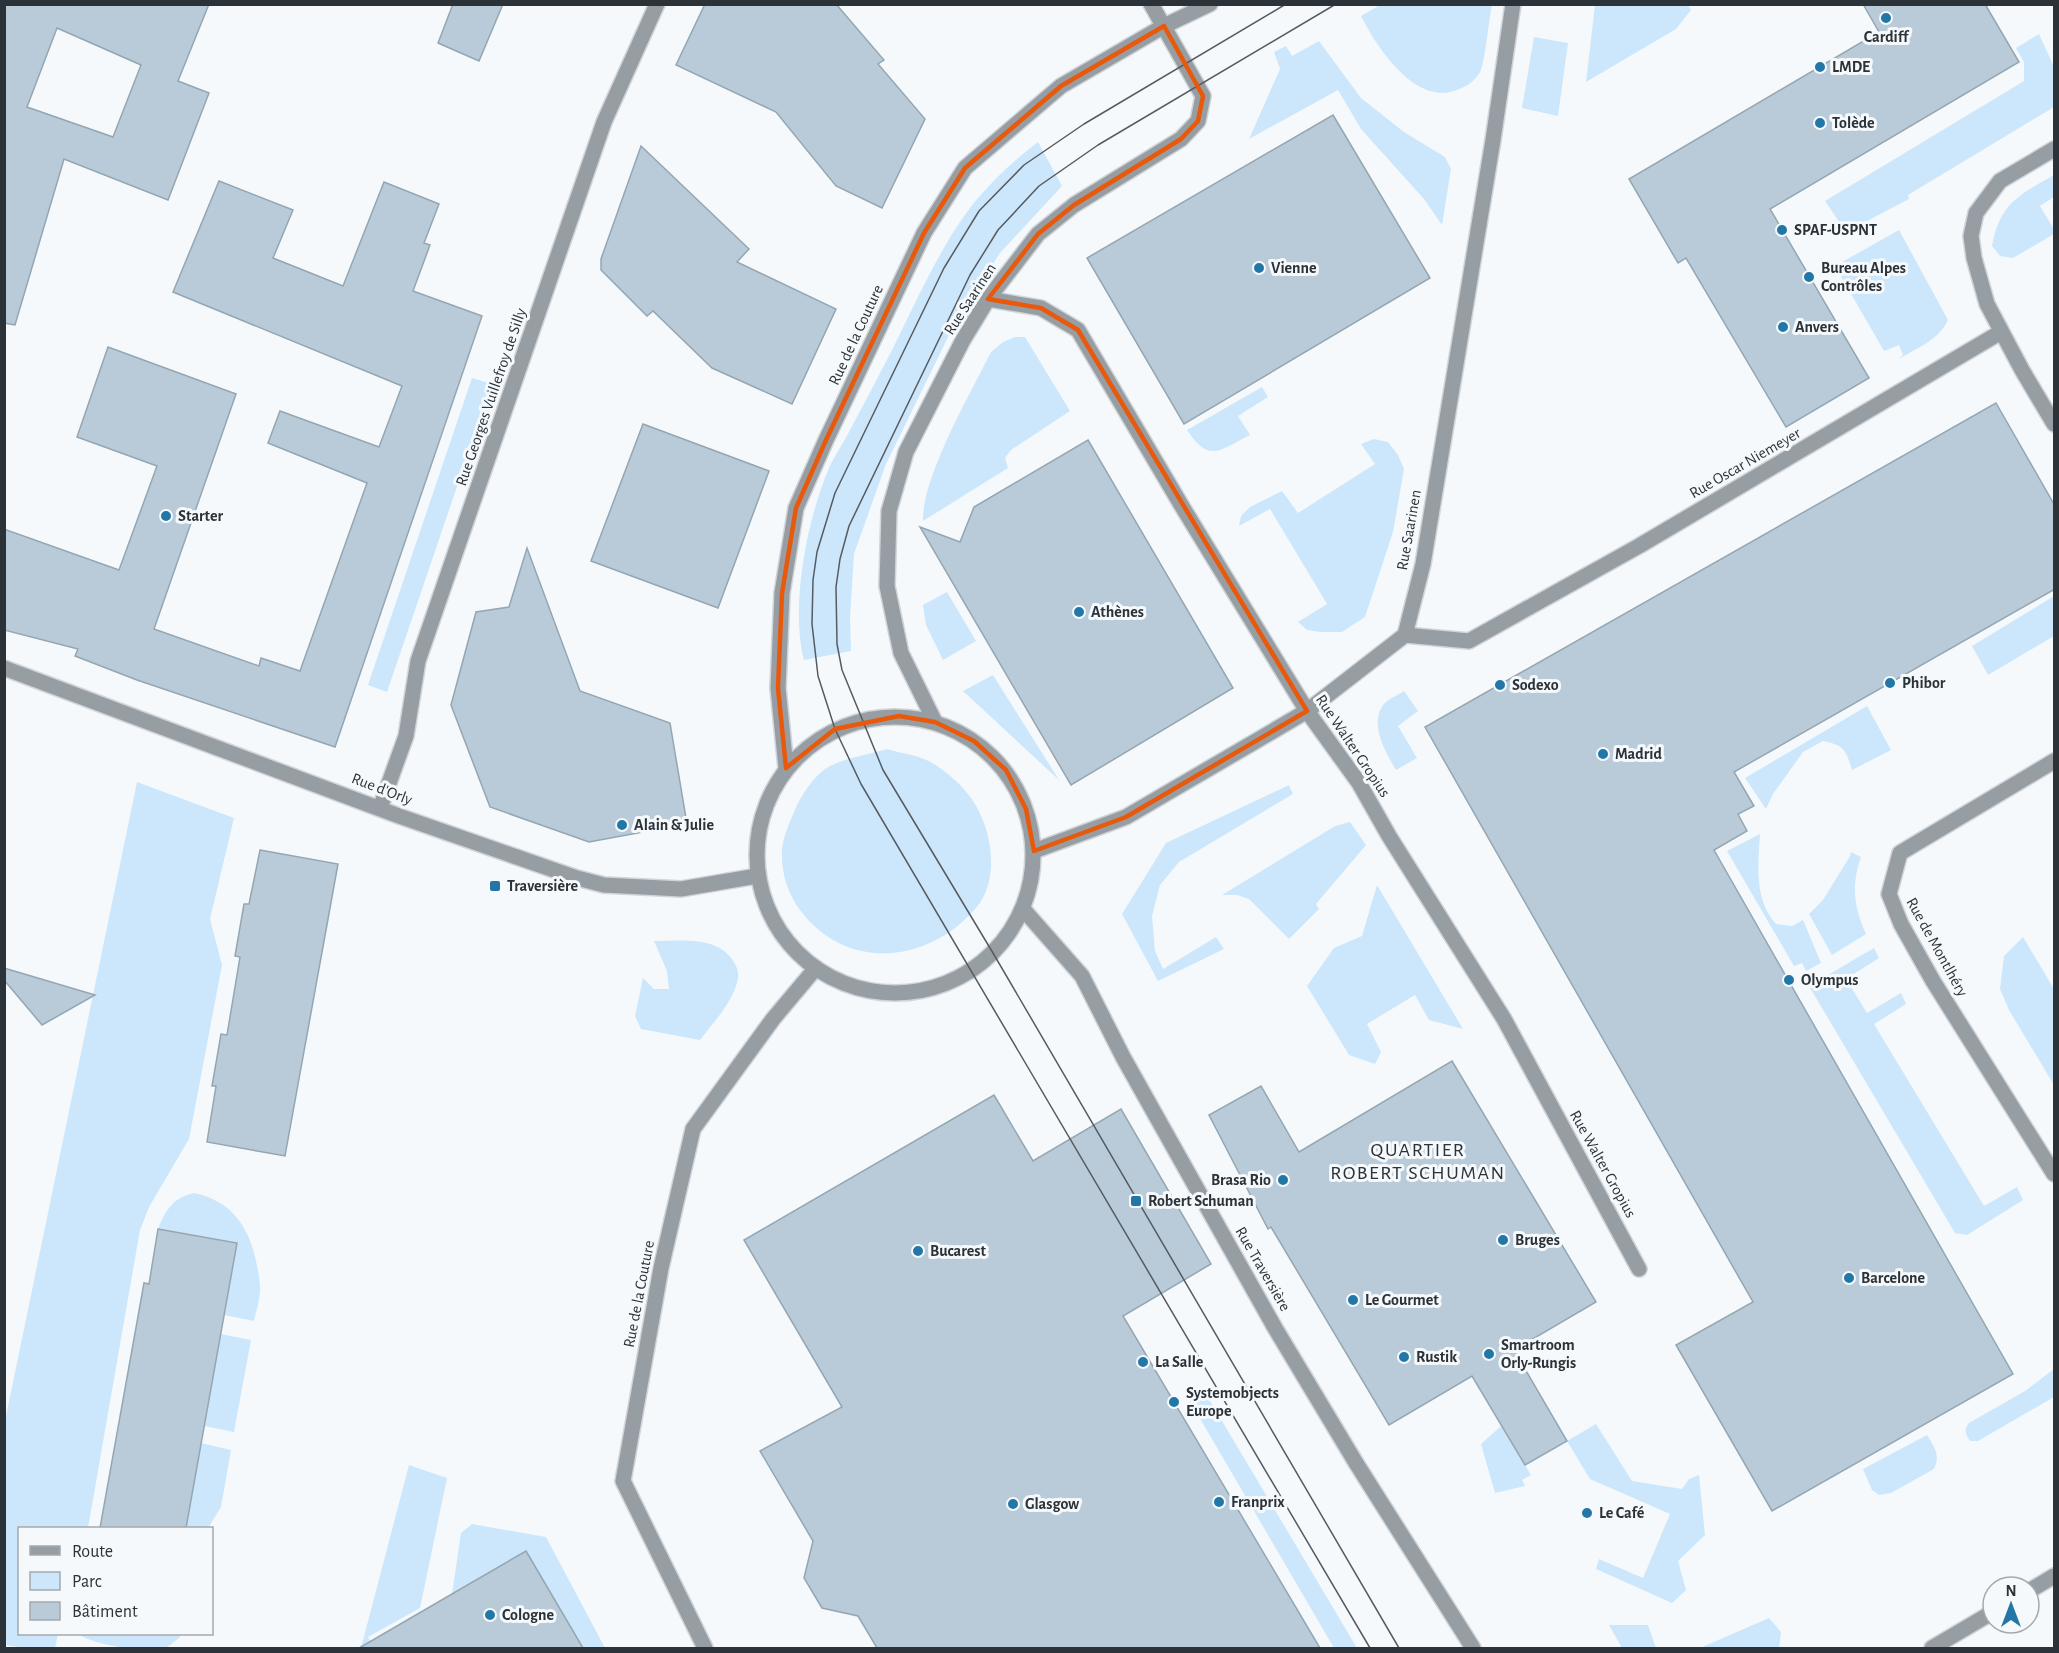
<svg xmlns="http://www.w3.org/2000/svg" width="2059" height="1653" viewBox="0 0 2059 1653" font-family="'Alegreya Sans',sans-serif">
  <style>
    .green { fill: #cce7fb }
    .building { fill: #b9cbd9; stroke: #94a6b2; stroke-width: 1.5; fill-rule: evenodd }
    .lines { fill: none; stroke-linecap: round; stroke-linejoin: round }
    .minor-casing { stroke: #d1d5d9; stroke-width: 18 }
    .minor { stroke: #969ea4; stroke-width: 15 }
    .tram { stroke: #555b61; stroke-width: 1.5 }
    .marked { fill: none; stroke: #e8590c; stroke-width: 4.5; stroke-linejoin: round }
    .poi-dot { fill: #2377a7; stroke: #f5f9fc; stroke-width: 2 }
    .labels { text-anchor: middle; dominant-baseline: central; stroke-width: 6; stroke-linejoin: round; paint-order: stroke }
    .poi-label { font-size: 16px; font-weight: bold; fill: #2b3238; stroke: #f5f9fc; text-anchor: start }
    .street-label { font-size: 16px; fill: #2b3238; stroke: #f5f9fc }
    .quarter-label { font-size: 20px; letter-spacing: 1.5px; fill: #2b3238; stroke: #f5f9fc }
  </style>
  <rect width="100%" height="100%" fill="#f5f9fc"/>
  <!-- green -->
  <g class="green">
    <path d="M 1380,5 L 1492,5 C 1489,18 1485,63 1480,72 C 1474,83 1465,87 1454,91 C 1414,104 1376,46 1361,16 Z"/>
    <path d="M 1595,5 L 1688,5 L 1691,10 L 1676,29 L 1586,82 Z"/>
    <path d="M 2039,34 L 2054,67 L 2054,107 L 1908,195 L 1909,199 L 1846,232 L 1825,201 L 2024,81 L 2024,62 L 2016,48 Z"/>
    <path d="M 1534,37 L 1568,43 L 1558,116 L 1522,108 Z"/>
    <path d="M 1319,41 L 1361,98 L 1404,132 L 1445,157 L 1451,169 L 1442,225 L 1424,199 L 1361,129 L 1338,90 L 1249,139 L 1280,69 L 1274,52 L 1286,46 L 1292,56 Z"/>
    <path d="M 1038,142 L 1062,186 L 1000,253 L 954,325 L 886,464 L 854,554 L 850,617 L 851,651 L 804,660 C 790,606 807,519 829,468 C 835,455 844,442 851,428 C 865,402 879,375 893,348 C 917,300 944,238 978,198 C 996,177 1016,159 1038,142 Z"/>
    <path d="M 2054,175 L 2054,197 L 2040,206 L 2054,229 L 2054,234 L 2013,258 L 2000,256 L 1992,246 C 2000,203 2019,195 2054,175 Z"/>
    <path d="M 1899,230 L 1948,320 C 1939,340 1917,348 1899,359 L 1903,355 L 1899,345 L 1884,351 L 1835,266 Z"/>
    <path d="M 1015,337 L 1025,337 L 1070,411 L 1011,450 L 1005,458 L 1008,468 L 923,521 C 921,479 971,392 991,352 L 1003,342 Z"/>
    <path d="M 472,378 L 492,384 L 387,692 L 368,685 Z"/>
    <path d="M 1262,387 L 1268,397 L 1238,416 L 1250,435 C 1220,450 1209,464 1187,430 Z"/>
    <path d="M 1374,439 L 1388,442 L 1398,455 L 1404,469 L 1393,532 L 1365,617 L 1342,632 L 1320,632 L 1307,630 L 1298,622 L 1327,604 L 1270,509 L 1239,526 L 1241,516 L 1250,507 L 1282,491 L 1298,513 L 1375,464 L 1361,444 Z"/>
    <path d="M 947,592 L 976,641 L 943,660 L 926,625 L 923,605 Z"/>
    <path d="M 2054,596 L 2054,636 L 1988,675 L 1972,646 Z"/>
    <path d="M 993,675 L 1059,780 L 963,691 Z"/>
    <path d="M 1404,691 L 1418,711 L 1398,726 L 1417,758 L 1396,770 C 1386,753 1368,723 1384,704 C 1388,699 1398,695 1404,691 Z"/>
    <path d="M 1867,706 L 1891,750 L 1852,770 C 1846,750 1844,745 1823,741 L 1803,752 L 1773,794 L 1766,809 L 1745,778 Z"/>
    <path d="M 887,749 C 903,754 920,755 934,764 C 948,773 961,784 971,798 C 992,827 1001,879 976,908 C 928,964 846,972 800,910 C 787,892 781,872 782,850 C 783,837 789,824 794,812 C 801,795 815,774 830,766 C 846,758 870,754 887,749 Z"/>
    <path d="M 137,782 L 234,818 L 210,919 L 222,965 L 189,1139 L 149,1207 L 140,1230 L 88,1528 L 20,1528 L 20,1634 L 58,1634 L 55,1648 L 24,1648 L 5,1645 L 5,1421 Z"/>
    <path d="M 1289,785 L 1293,794 L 1179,862 L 1160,885 L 1152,916 L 1155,951 L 1163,969 L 1216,937 L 1224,949 L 1158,981 L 1122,914 L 1166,843 Z"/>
    <path d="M 1350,822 L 1366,845 L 1316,904 L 1319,909 L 1289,939 L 1249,899 L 1237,895 L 1222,895 L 1335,826 Z"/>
    <path d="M 1760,834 C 1758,865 1754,899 1776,924 L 1792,926 L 1803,920 L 1821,963 L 1806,971 L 1802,963 L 1794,966 L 1727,851 Z"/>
    <path d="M 1851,852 L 1861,857 C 1851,885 1854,907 1866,934 L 1832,955 L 1809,914 L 1823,900 L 1850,856 Z"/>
    <path d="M 1377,885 L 1463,1029 L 1429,1020 L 1415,995 L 1367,1024 L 1381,1052 L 1375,1064 L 1349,1055 L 1307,986 L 1334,948 L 1362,936 Z"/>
    <path d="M 2023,937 L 2054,989 L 2054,1085 L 2009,1010 L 2000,989 L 2004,956 Z"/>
    <path d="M 654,941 C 681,941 720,935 735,964 C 739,971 739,977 736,986 C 729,1006 713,1023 700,1040 L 641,1029 L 635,1016 L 643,978 L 654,989 L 669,989 L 667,971 Z"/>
    <path d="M 1874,948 L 1879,958 L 1846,979 L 1867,1013 L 1901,993 L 1906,1004 L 1874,1024 L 1984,1206 L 2017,1187 L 2023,1200 L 1967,1235 L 1955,1233 L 1809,986 Z"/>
    <path d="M 194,1193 C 230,1200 249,1226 256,1261 C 258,1270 260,1280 260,1289 C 260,1300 256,1311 254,1321 L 224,1315 L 237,1243 L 158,1229 C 166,1209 173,1198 194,1193 Z"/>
    <path d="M 221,1334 L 251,1340 L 234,1432 L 204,1426 Z"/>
    <path d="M 2054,1369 L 2054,1397 L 1978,1441 L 1970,1441 C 1965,1434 1964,1429 1969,1423 L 2025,1391 Z"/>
    <path d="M 1203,1389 L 1357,1648 L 1334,1648 L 1188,1398 Z"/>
    <path d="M 1596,1424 L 1632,1481 L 1682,1489 L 1689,1479 L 1699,1475 L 1705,1535 L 1678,1561 L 1686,1590 L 1672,1603 L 1596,1569 L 1599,1559 L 1643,1578 L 1670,1514 L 1590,1479 L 1567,1441 Z"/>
    <path d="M 1501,1426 L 1531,1475 L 1522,1480 L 1525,1486 L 1495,1493 L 1481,1444 Z"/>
    <path d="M 1927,1435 C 1934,1446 1941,1456 1934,1469 L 1891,1493 L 1879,1495 L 1872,1490 L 1863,1469 Z"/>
    <path d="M 201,1443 L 231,1450 L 221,1507 L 208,1528 L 186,1528 Z"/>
    <path d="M 409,1465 L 447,1478 L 420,1608 L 368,1637 L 374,1648 L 361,1648 Z"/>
    <path d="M 472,1524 L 546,1537 L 605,1648 L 583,1648 L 526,1552 L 452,1594 L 461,1533 Z"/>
    <path d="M 1769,1618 L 1781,1632 L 1779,1648 L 1700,1648 Z"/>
    <path d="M 1609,1625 L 1648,1625 L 1656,1648 L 1622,1648 Z"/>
    <path d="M 79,1634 L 181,1634 L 180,1637 C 175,1641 169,1647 164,1648 C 148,1653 91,1645 79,1634 Z"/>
  </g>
  <!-- building -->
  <g class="building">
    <path d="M 4,4 L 209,4 L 178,81 L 209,93 L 168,200 L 64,159 L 15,325 L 4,323 ZM 57,28 L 141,65 L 113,137 L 27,107 Z"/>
    <path d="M 453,4 L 503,4 L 479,61 L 438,43 Z"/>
    <path d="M 705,4 L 836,4 L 884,60 L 878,64 L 925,119 L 882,208 L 836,186 L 776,112 L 676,65 Z"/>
    <path d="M 1863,4 L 1985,4 L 2019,62 L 1770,209 L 1869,378 L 1786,427 L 1686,258 L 1678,263 L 1629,179 L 1879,32 Z"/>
    <path d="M 1333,115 L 1430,278 L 1184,424 L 1087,258 Z"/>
    <path d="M 641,146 L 749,249 L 737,262 L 836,309 L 792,404 L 712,368 L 653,311 L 647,316 L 601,270 L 601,259 Z"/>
    <path d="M 219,181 L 293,210 L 273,258 L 343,286 L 384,182 L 439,204 L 424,243 L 430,245 L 413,291 L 482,316 L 335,747 L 137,680 L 75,656 L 78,649 L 4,630 L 4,529 L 119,570 L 157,466 L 77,437 L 108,347 L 236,394 L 154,629 L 259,666 L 261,658 L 300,671 L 367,483 L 268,443 L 280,411 L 379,447 L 402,386 L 173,292 Z"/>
    <path d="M 1996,403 L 2055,506 L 2055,589 L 1734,772 L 1754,806 L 1738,814 L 1747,831 L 1714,850 L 2013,1374 L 1772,1511 L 1676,1345 L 1753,1302 L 1425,727 Z"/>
    <path d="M 643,424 L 769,471 L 718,608 L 591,561 Z"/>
    <path d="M 1088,440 L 1233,688 L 1071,785 L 920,527 L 960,542 L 974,507 Z"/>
    <path d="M 527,548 L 580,691 L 670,723 L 687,824 L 589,842 L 490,807 L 451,705 L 476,612 L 509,607 Z"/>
    <path d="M 260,850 L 338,864 L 285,1156 L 207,1142 L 216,1086 L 212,1086 L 221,1034 L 227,1035 L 240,957 L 235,956 L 244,904 L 249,904 Z"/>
    <path d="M 4,968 L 95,995 L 42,1025 L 4,980 Z"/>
    <path d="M 1452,1061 L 1596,1302 L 1514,1350 L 1567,1441 L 1525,1465 L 1472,1376 L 1389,1425 L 1271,1227 L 1268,1229 L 1209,1115 L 1261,1086 L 1299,1152 Z"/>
    <path d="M 994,1095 L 1033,1161 L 1121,1109 L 1211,1264 L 1123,1316 L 1320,1648 L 877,1648 L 858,1616 L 822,1608 L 804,1578 L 813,1541 L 760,1451 L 842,1407 L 744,1240 Z"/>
    <path d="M 158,1229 L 237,1243 L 186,1528 L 100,1528 L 144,1283 L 149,1284 Z"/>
    <path d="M 526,1551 L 583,1648 L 359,1648 L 452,1594 Z"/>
  </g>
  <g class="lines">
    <defs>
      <g id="minor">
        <path d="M 2054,149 L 2000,181 L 1976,213 L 1971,236 L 1974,258 L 1987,304 L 2022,370 L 2054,424"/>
        <path d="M 988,299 L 1041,308 L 1078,330 L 1183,508 L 1307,711 L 1359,783 L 1389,836 L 1504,1019 L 1639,1269"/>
        <path d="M 1405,635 L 1469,641 L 1639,546 L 2001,332"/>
        <path d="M 4,668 L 399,816 L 577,878 L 604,885 L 681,889 L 757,876"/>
        <circle cx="895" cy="855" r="138"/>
        <path d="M 935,722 L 901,653 L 887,586 L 889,511 L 906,452 L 963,340 L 988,299 L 1038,234 L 1074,205 L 1181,139 L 1198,121 L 1203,96 L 1151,4"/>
        <path d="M 2054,761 L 1900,853 L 1889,894 L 1901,924 L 1933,981 L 2054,1174"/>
        <path d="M 786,768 L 778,688 L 782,593 L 796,508 L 826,440 L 924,233 L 965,168 L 1061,86 L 1164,26 L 1210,4"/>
        <path d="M 380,808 L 406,736 L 418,661 L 604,122 L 657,4"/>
        <path d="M 1034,851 L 1126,817 L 1256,741 L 1307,711 L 1405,635 L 1423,564 L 1493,140 L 1513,4"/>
        <path d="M 1023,909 L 1082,976 L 1123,1057 L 1275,1328 L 1356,1463 L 1473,1648"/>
        <path d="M 2029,1591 L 2054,1576"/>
        <path d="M 705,1648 L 623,1481 L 661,1268 L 693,1129 L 773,1019 L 815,969"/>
        <path d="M 1932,1648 L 1993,1612"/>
      </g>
    </defs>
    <!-- minor casing -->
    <use href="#minor" class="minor-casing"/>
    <!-- minor -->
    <use href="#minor" class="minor"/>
    <!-- tram -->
    <g class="tram">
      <path d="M 1286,4 L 1084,124 L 1024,165 L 979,211 L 944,268 L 835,493 L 817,552 L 813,580 L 812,624 L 818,676 L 835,729 L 861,784 L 1370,1648"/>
      <path d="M 1336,4 L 1098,145 L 1039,186 L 998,230 L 970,275 L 849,526 L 840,559 L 836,587 L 837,644 L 842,670 L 883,770 L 993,953 L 1399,1648"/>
    </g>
  </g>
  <!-- marked area -->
  <path class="marked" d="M 1164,26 L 1203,96 L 1198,121 L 1181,139 L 1074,205 L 1038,234 L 988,299 L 1041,308 L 1078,330 L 1307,711 L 1126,817 L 1034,851 L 1026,809 L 1006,770 L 974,741 L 935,722 L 899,716 L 835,729 L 786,768 L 778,688 L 782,593 L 796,508 L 826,440 L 924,233 L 965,168 L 1061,86 Z"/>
  <!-- markers -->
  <g class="poi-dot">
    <circle cx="1886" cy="18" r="6"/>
    <circle cx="1820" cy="67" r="6"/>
    <circle cx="1820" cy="123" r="6"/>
    <circle cx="1782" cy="230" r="6"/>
    <circle cx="1259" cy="268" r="6"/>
    <circle cx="1809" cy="277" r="6"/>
    <circle cx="1783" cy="327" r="6"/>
    <circle cx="166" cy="516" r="6"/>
    <circle cx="1079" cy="612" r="6"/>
    <circle cx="1890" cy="683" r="6"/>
    <circle cx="1500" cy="685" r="6"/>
    <circle cx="1603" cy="754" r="6"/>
    <circle cx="622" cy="825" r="6"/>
    <rect x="489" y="880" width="12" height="12" rx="3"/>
    <circle cx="1789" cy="980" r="6"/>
    <circle cx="1283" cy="1180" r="6"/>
    <rect x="1130" y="1195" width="12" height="12" rx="3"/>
    <circle cx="1503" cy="1240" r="6"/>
    <circle cx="918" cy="1251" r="6"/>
    <circle cx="1849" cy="1278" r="6"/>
    <circle cx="1353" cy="1300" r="6"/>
    <circle cx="1489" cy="1354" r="6"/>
    <circle cx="1404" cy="1357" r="6"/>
    <circle cx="1143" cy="1362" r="6"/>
    <circle cx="1174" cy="1402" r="6"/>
    <circle cx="1219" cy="1502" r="6"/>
    <circle cx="1013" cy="1504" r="6"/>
    <circle cx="1587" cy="1513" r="6"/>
    <circle cx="490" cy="1615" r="6"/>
  </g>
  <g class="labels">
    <!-- poi labels -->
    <g class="poi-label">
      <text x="1886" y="37" text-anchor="middle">Cardiff</text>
      <text x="1832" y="67">LMDE</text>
      <text x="1832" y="123">Tolède</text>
      <text x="1794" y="230">SPAF-USPNT</text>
      <text x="1271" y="268">Vienne</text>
      <text x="1821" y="268">Bureau Alpes<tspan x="1821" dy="18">Contrôles</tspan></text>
      <text x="1795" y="327">Anvers</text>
      <text x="178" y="516">Starter</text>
      <text x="1091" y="612">Athènes</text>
      <text x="1902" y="683">Phibor</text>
      <text x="1512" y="685">Sodexo</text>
      <text x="1615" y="754">Madrid</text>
      <text x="634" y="825">Alain &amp; Julie</text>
      <text x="507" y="886">Traversière</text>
      <text x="1801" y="980">Olympus</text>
      <text x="1271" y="1180" text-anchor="end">Brasa Rio</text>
      <text x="1148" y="1201">Robert Schuman</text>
      <text x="1515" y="1240">Bruges</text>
      <text x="930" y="1251">Bucarest</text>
      <text x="1861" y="1278">Barcelone</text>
      <text x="1365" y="1300">Le Gourmet</text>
      <text x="1501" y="1345">Smartroom<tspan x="1501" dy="18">Orly-Rungis</tspan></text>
      <text x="1416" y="1357">Rustik</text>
      <text x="1155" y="1362">La Salle</text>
      <text x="1186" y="1393">Systemobjects<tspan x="1186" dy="18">Europe</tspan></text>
      <text x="1231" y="1502">Franprix</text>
      <text x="1025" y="1504">Glasgow</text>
      <text x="1599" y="1513">Le Café</text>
      <text x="502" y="1615">Cologne</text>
    </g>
    <!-- street labels -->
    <g class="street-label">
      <text transform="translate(970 299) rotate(-57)">Rue Saarinen</text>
      <text transform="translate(856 335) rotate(-65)">Rue de la Couture</text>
      <text transform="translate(491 397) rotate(-71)">Rue Georges Vuillefroy de Silly</text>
      <text transform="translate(1745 463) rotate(-30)">Rue Oscar Niemeyer</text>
      <text transform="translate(1409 530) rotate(-80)">Rue Saarinen</text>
      <text transform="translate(1353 746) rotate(56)">Rue Walter Gropius</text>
      <text transform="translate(382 789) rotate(21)">Rue d'Orly</text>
      <text transform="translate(1937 947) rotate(61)">Rue de Montlhéry</text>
      <text transform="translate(1603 1164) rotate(61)">Rue Walter Gropius</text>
      <text transform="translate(1263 1269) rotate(60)">Rue Traversière</text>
      <text transform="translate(639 1294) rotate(-79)">Rue de la Couture</text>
    </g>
    <!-- quarter labels -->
    <g class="quarter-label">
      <text x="1418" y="1150">QUARTIER<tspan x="1418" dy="23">ROBERT SCHUMAN</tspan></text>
    </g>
  </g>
  <!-- border -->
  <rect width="2059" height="1653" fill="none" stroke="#2b3238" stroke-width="12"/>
  <!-- legend -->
  <rect x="18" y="1527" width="195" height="108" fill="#f5f9fc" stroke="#a4a9ae" stroke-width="1.5"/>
  <rect x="30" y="1546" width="30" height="9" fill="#969ea4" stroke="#a4a9ae" stroke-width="1.5"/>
  <text x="72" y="1557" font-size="18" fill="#2b3238">Route</text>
  <rect x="30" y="1572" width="30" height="18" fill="#cce7fb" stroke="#a4a9ae" stroke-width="1.5"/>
  <text x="72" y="1587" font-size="18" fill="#2b3238">Parc</text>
  <rect x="30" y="1602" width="30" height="18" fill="#b9cbd9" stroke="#a4a9ae" stroke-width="1.5"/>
  <text x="72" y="1617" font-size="18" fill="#2b3238">Bâtiment</text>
  <!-- north arrow -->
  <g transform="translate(2011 1605)"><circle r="28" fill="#f5f9fc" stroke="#a4a9ae" stroke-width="1.5"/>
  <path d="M0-4.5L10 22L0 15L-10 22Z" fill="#2377a7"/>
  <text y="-9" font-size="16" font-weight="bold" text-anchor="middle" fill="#2b3238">N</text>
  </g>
</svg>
